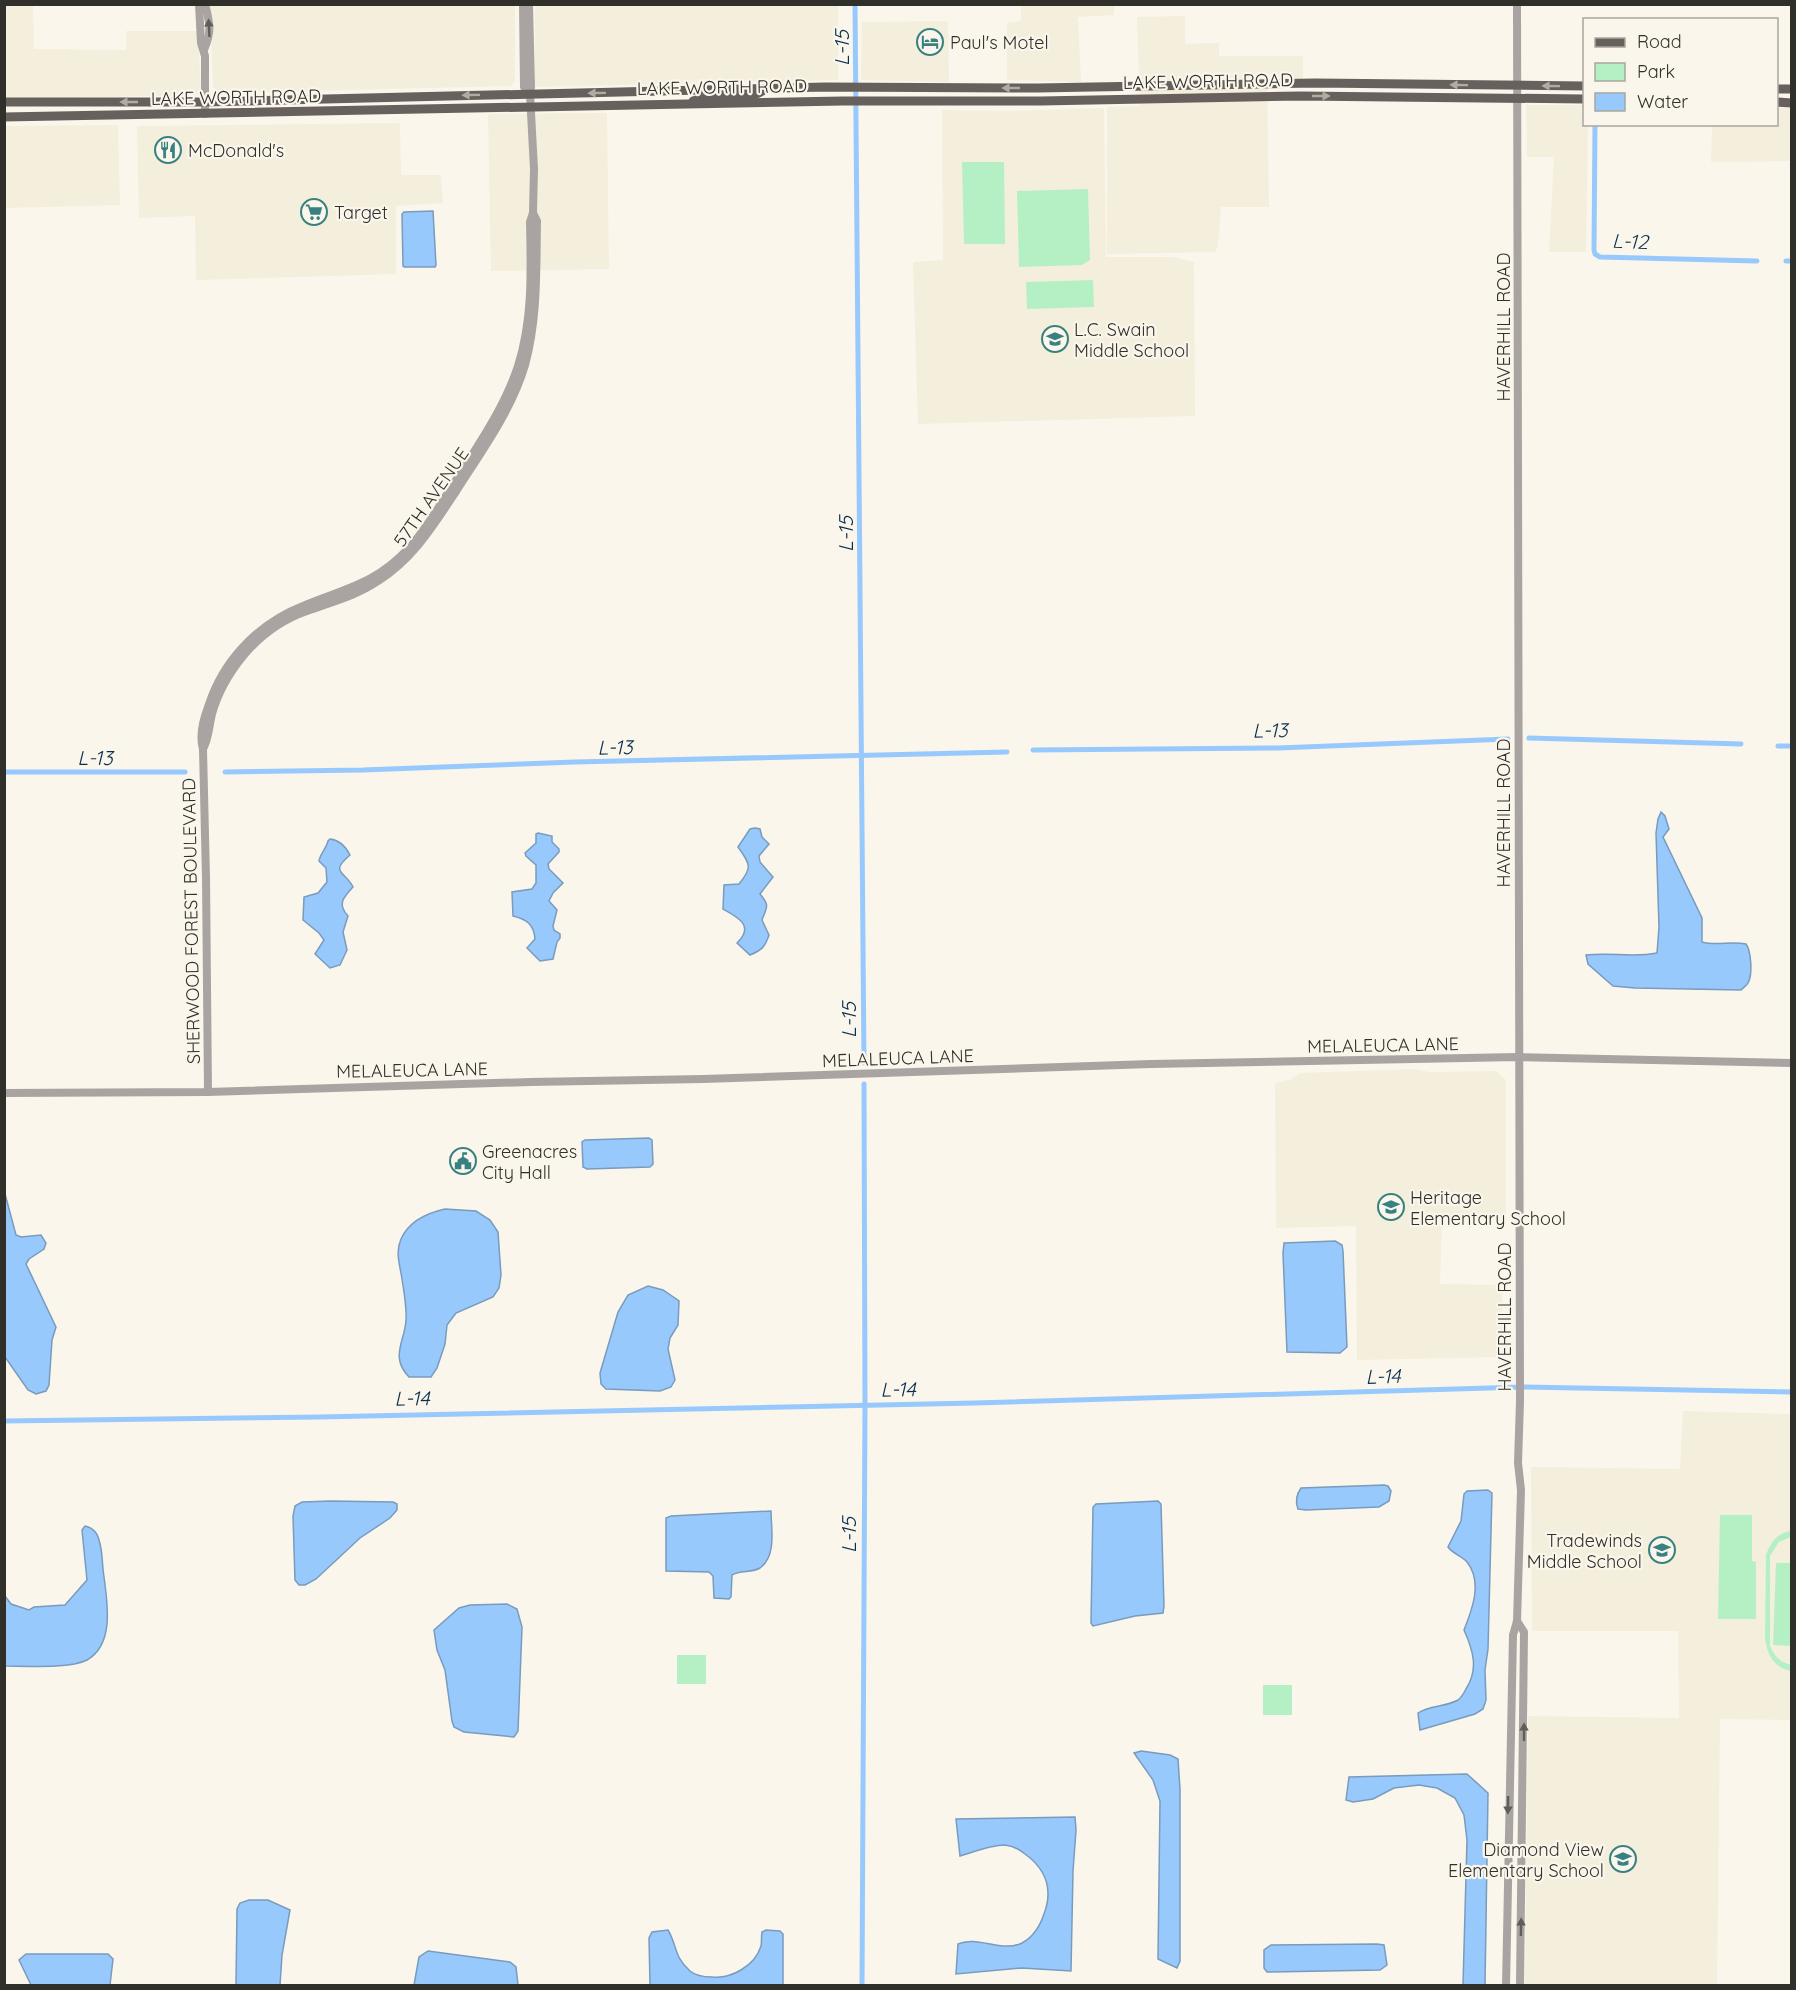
<svg xmlns="http://www.w3.org/2000/svg" width="1796" height="1990" viewBox="0 0 1796 1990" font-family="Quicksand,sans-serif">
  <style>
    .built { fill: #f4eedc }
    .green { fill: #b5f0c5 }
    .water { fill: #98c9fc; stroke: #799bbd; stroke-width: 1.5 }
    .lines { fill: none; stroke-linecap: round; stroke-linejoin: round }
    .canal { stroke: #98c9fc; stroke-width: 5 }
    .tertiary { stroke: #a9a4a1; stroke-width: 8 }
    .primary { stroke: #68605c; stroke-width: 9 }
    .oneway { fill: #605e5a }
    .oneway2 { fill: #b1aba4 }
    .labels { text-anchor: middle; dominant-baseline: central; stroke-width: 4.5; stroke-linejoin: round; paint-order: stroke }
    .poi-label { font-size: 18px; fill: #302f2a; stroke: #faf6ec; text-anchor: start }
    .street-label { font-size: 18px; fill: #302f2a; stroke: #faf6ec }
    .water-label { font-size: 20px; font-style: italic; fill: #082d4d; stroke: #faf6ec }
  </style>
  <rect width="100%" height="100%" fill="#faf6ec"/>
  <!-- built -->
  <g class="built">
    <path d="M 5,5 L 33,5 L 34,49 L 126,50 L 126,31 L 198,31 L 201,95 L 5,99 Z"/>
    <path d="M 210,5 L 515,5 L 515,81 L 511,86 L 218,93 L 213,86 Z"/>
    <path d="M 535,5 L 838,5 L 838,80 L 535,87 Z"/>
    <path d="M 1021,5 L 1114,5 L 1114,15 L 1078,17 L 1081,82 L 1007,80 L 1007,23 L 1021,21 Z"/>
    <path d="M 1185,16 L 1185,44 L 1219,43 L 1219,56 L 1303,56 L 1303,79 L 1267,79 L 1269,207 L 1221,207 L 1218,245 L 1216,251 L 1212,252 L 1107,254 L 1107,107 L 1140,106 L 1137,17 Z"/>
    <path d="M 948,21 L 949,82 L 861,80 L 862,22 Z"/>
    <path d="M 1526,105 L 1584,105 L 1584,124 L 1588,125 L 1586,252 L 1549,252 L 1554,157 L 1527,157 Z"/>
    <path d="M 1104,108 L 1106,257 L 1173,257 L 1194,262 L 1195,416 L 918,424 L 913,262 L 943,260 L 942,110 L 1008,111 Z"/>
    <path d="M 1777,108 L 1791,108 L 1791,161 L 1711,162 L 1712,125 L 1776,124 Z"/>
    <path d="M 607,113 L 609,269 L 491,271 L 488,114 Z"/>
    <path d="M 400,123 L 401,175 L 441,175 L 443,203 L 396,206 L 396,274 L 196,280 L 195,216 L 139,218 L 137,126 Z"/>
    <path d="M 118,125 L 120,205 L 5,208 L 5,126 Z"/>
    <path d="M 1416,1069 L 1429,1072 L 1496,1071 L 1506,1080 L 1506,1218 L 1442,1220 L 1440,1284 L 1502,1285 L 1502,1357 L 1357,1360 L 1356,1226 L 1276,1228 L 1275,1083 L 1292,1079 L 1300,1073 Z"/>
    <path d="M 1683,1411 L 1791,1414 L 1791,1720 L 1720,1719 L 1717,1985 L 1525,1986 L 1528,1716 L 1679,1718 L 1678,1631 L 1532,1631 L 1531,1467 L 1680,1469 Z"/>
  </g>
  <!-- green -->
  <g class="green">
    <path d="M 962,162 L 1004,162 L 1005,244 L 964,244 Z"/>
    <path d="M 1088,189 L 1090,260 L 1082,265 L 1019,267 L 1017,191 Z"/>
    <path d="M 1093,280 L 1094,307 L 1027,309 L 1026,282 Z"/>
    <path d="M 1720,1515 L 1752,1515 L 1752,1561 L 1756,1562 L 1756,1619 L 1718,1619 Z"/>
    <path d="M 1791,1531 L 1791,1537 L 1779,1542 L 1770,1556 L 1770,1646 C 1775,1657 1780,1662 1791,1665 L 1791,1671 C 1773,1667 1767,1655 1765,1637 L 1766,1555 C 1771,1542 1777,1533 1791,1531 Z"/>
    <path d="M 1776,1563 L 1791,1563 L 1791,1646 L 1773,1645 Z"/>
    <rect x="677" y="1655" width="29" height="29"/>
    <rect x="1263" y="1685" width="29" height="30"/>
  </g>
  <!-- water -->
  <g class="water">
    <path d="M 433,211 L 436,265 L 435,267 L 404,267 L 403,266 L 402,214 L 404,212 Z"/>
    <path d="M 1661,812 L 1665,816 L 1669,829 L 1663,837 L 1702,918 L 1702,942 C 1716,946 1731,941 1746,944 C 1751,951 1753,974 1748,983 C 1747,985 1743,988 1741,990 L 1635,988 L 1613,986 L 1588,964 L 1586,955 C 1610,952 1633,958 1657,953 L 1659,927 L 1656,833 L 1658,819 Z"/>
    <path d="M 755,828 L 760,829 L 762,837 L 769,844 L 759,856 L 760,862 L 773,877 L 760,894 C 770,906 767,906 762,920 L 769,935 C 765,947 762,950 750,955 L 737,943 C 755,926 738,917 723,909 L 724,885 L 739,884 C 753,867 750,864 738,847 L 750,829 Z"/>
    <path d="M 538,833 L 552,836 L 552,842 L 559,849 L 559,852 L 548,864 L 549,869 L 563,883 L 553,893 L 549,901 L 557,910 L 553,926 L 554,930 L 560,934 L 560,938 L 557,942 L 553,959 L 540,961 L 527,948 L 535,939 C 534,924 526,919 513,916 L 512,892 L 532,889 L 536,883 L 536,865 L 526,856 L 525,853 L 536,843 L 536,834 Z"/>
    <path d="M 330,839 C 339,840 346,847 350,855 C 329,873 345,871 353,887 C 343,898 337,904 348,916 L 343,932 L 347,950 L 340,965 L 330,968 L 315,954 L 324,940 L 319,933 L 303,920 L 304,897 L 318,893 L 327,882 L 326,868 L 319,861 C 320,854 326,849 328,841 Z"/>
    <path d="M 649,1138 L 652,1140 L 653,1164 L 650,1167 L 587,1169 L 583,1167 L 582,1142 L 585,1140 Z"/>
    <path d="M 4,1190 L 16,1235 L 21,1237 L 41,1235 L 46,1243 L 44,1249 L 29,1259 L 26,1264 L 56,1327 L 52,1340 L 49,1385 L 46,1391 L 36,1394 L 28,1390 L 5,1357 Z"/>
    <path d="M 445,1209 L 476,1211 L 490,1220 L 498,1232 L 501,1275 L 499,1288 L 493,1297 L 456,1313 L 447,1325 L 445,1344 L 437,1368 L 431,1377 L 409,1377 C 390,1357 404,1343 406,1321 C 407,1308 404,1292 402,1279 C 400,1265 395,1253 401,1239 C 409,1221 427,1213 445,1209 Z"/>
    <path d="M 1335,1241 L 1342,1245 L 1343,1251 L 1347,1347 L 1340,1353 L 1287,1352 L 1283,1253 L 1284,1243 Z"/>
    <path d="M 648,1286 L 663,1290 L 679,1301 L 678,1325 L 670,1338 L 668,1349 L 675,1380 L 671,1387 L 660,1391 L 606,1389 L 601,1384 L 600,1373 L 618,1312 L 628,1295 Z"/>
    <path d="M 1384,1485 L 1388,1486 L 1391,1491 L 1389,1501 L 1379,1507 L 1306,1510 L 1298,1509 C 1295,1501 1296,1495 1301,1488 Z"/>
    <path d="M 1488,1490 L 1492,1493 L 1488,1649 L 1485,1670 L 1486,1700 L 1483,1709 L 1475,1714 L 1420,1730 L 1418,1713 C 1429,1705 1446,1707 1458,1700 C 1462,1697 1464,1693 1466,1689 C 1479,1669 1473,1650 1464,1630 C 1472,1610 1483,1582 1467,1562 C 1462,1556 1453,1554 1448,1547 L 1461,1521 L 1464,1494 L 1467,1491 Z"/>
    <path d="M 331,1501 L 393,1502 L 397,1504 L 397,1510 L 390,1518 L 360,1538 L 316,1579 L 305,1585 L 299,1585 L 295,1580 L 293,1516 L 295,1506 L 302,1502 Z"/>
    <path d="M 1158,1501 L 1161,1504 L 1164,1606 L 1163,1613 L 1135,1616 L 1093,1626 L 1091,1623 L 1093,1507 L 1096,1504 Z"/>
    <path d="M 771,1511 C 771,1528 777,1556 760,1568 C 752,1573 740,1570 732,1575 L 731,1597 L 729,1599 L 714,1598 L 713,1576 L 709,1572 L 666,1571 L 666,1518 L 671,1516 Z"/>
    <path d="M 85,1526 C 90,1527 93,1529 96,1533 C 102,1542 102,1558 103,1569 C 106,1596 117,1643 87,1660 C 70,1669 25,1666 5,1666 L 5,1596 L 11,1604 L 29,1610 L 34,1607 L 65,1605 L 87,1580 L 82,1530 Z"/>
    <path d="M 507,1604 L 517,1609 L 522,1627 L 518,1731 L 514,1737 L 464,1732 L 454,1727 L 452,1721 L 445,1670 L 437,1650 L 434,1630 L 459,1608 L 470,1605 Z"/>
    <path d="M 1141,1751 L 1170,1755 L 1178,1759 L 1180,1789 L 1180,1961 L 1177,1968 L 1158,1959 L 1160,1801 L 1153,1780 L 1134,1753 Z"/>
    <path d="M 1467,1774 L 1488,1793 L 1485,1985 L 1463,1985 L 1467,1840 L 1464,1815 L 1455,1798 L 1437,1788 L 1419,1785 L 1394,1788 L 1373,1799 L 1353,1802 L 1346,1800 L 1349,1777 Z"/>
    <path d="M 1075,1817 L 1076,1830 L 1073,1871 L 1071,1971 L 1022,1968 L 956,1974 L 958,1944 C 977,1935 1002,1953 1022,1943 C 1033,1937 1040,1926 1044,1914 C 1053,1890 1047,1870 1025,1854 C 1019,1849 1013,1846 1005,1845 C 991,1845 973,1852 960,1856 L 956,1819 Z"/>
    <path d="M 249,1900 L 268,1900 L 290,1910 L 282,1955 L 280,1985 L 236,1985 L 237,1909 L 240,1903 Z"/>
    <path d="M 668,1930 C 677,1945 674,1957 690,1971 C 696,1976 705,1977 712,1977 C 731,1979 755,1966 761,1946 C 762,1942 761,1937 762,1932 L 766,1930 L 780,1931 L 783,1934 L 783,1985 L 650,1985 L 649,1938 L 652,1932 Z"/>
    <path d="M 1377,1944 L 1384,1945 L 1387,1965 L 1380,1970 L 1267,1972 L 1264,1968 L 1264,1950 L 1271,1945 Z"/>
    <path d="M 428,1951 L 510,1962 L 516,1967 L 518,1985 L 414,1985 L 419,1957 Z"/>
    <path d="M 26,1954 L 108,1954 L 113,1959 L 110,1985 L 31,1985 L 19,1960 Z"/>
  </g>
  <g class="lines">
    <!-- canal -->
    <g class="canal">
      <path d="M 855,4 L 864,1063"/>
      <path d="M 1595,124 L 1594,250 L 1595,254 L 1600,257 L 1757,261"/>
      <path d="M 1786,261 L 1792,261"/>
      <path d="M 1529,738 L 1741,744"/>
      <path d="M 1778,746 L 1792,746"/>
      <path d="M 1033,750 L 1278,748 L 1508,739"/>
      <path d="M 4,772 L 185,772"/>
      <path d="M 225,772 L 363,770 L 575,762 L 1007,752"/>
      <path d="M 4,1421 L 320,1417 L 975,1403 L 1523,1387 L 1792,1392"/>
      <path d="M 862,1986 L 865,1405 L 864,1084"/>
    </g>
    <!-- tertiary -->
    <g class="tertiary">
      <path d="M 199,4 L 201,43 L 205,56 L 205,114"/>
      <path d="M 523,4 L 524,87 L 530,94"/>
      <path d="M 204,50 C 212,32 210,23 205,4"/>
      <path d="M 203,749 C 209,738 209,726 212,714 C 218,692 230,672 244,655 C 261,635 284,619 307,611 C 331,602 356,596 378,581 C 413,559 433,526 455,493 C 481,452 511,412 525,365 C 538,318 536,270 537,221 L 533,213"/>
      <path d="M 208,1092 L 206,878 L 203,749 C 198,732 206,712 212,696 C 228,655 262,622 303,606 C 346,588 374,585 409,548 C 428,527 442,501 458,477 C 480,442 505,406 518,366 C 533,319 531,270 530,222 L 533,213 L 534,169 L 530,94 L 531,87 L 529,4"/>
      <path d="M 4,1093 L 208,1092 L 530,1082 L 703,1079 L 1151,1064 L 1518,1057 L 1792,1063"/>
      <path d="M 1517,1621 L 1524,1632 L 1520,1986"/>
      <path d="M 1506,1986 L 1513,1635 L 1517,1621 L 1521,1490 L 1518,1463 L 1520,1401 L 1517,4"/>
    </g>
    <!-- primary -->
    <g class="primary">
      <path d="M 1776,89 L 1792,89"/>
      <path d="M 693,101 C 717,92 745,105 765,89"/>
      <path d="M 4,102 L 204,102 L 825,87 L 1038,88 L 1316,83 L 1584,86"/>
      <path d="M 1776,102 L 1792,103"/>
      <path d="M 4,117 L 843,101 L 1041,101 L 1300,96 L 1584,99"/>
    </g>
  </g>
  <!-- one-way arrows -->
  <defs><path id="oneway-solid" d="M-6-.8H1V-3.2L6.5 0L1 3.2V.8H-6Z" transform="scale(1.5)"/></defs>
  <g class="oneway">
    <use href="#oneway-solid" transform="translate(209 28) rotate(-93)"/>
    <use href="#oneway-solid" transform="translate(1524 1732) rotate(-90)"/>
    <use href="#oneway-solid" transform="translate(1508 1805) rotate(91)"/>
    <use href="#oneway-solid" transform="translate(1521 1927) rotate(-89)"/>
  </g>
  <g class="oneway2">
    <use href="#oneway-solid" transform="translate(1459 85) rotate(-179)"/>
    <use href="#oneway-solid" transform="translate(1551 86) rotate(-179)"/>
    <use href="#oneway-solid" transform="translate(1011 88) rotate(180)"/>
    <use href="#oneway-solid" transform="translate(597 93) rotate(179)"/>
    <use href="#oneway-solid" transform="translate(471 95) rotate(179)"/>
    <use href="#oneway-solid" transform="translate(1321 96)"/>
    <use href="#oneway-solid" transform="translate(129 102) rotate(180)"/>
  </g>
  <!-- icons -->
  <defs>
    <symbol id="hotel-ring" viewBox="-11 -11 22 22"><circle r="9.5" fill="#faf6ec" stroke="#388180" stroke-width="1.5"/><path d="M-6-4.5h1.5V1H6V5H4.5V3h-9V5H-6ZM-4 0a1.8 1.8 0 1 1 3.6 0ZM.5 0V-2.5h3Q6-2.5 6 0Z" fill="#388180"/></symbol>
    <symbol id="restaurant-ring" viewBox="-11 -11 22 22"><circle r="9.5" fill="#faf6ec" stroke="#388180" stroke-width="1.5"/><path d="M-5-6h1v4h1v-4h1v4h1v-4h1v5L-1.5 .5V6h-2V.5L-5-1ZM5-6V6H3V1.5H1.5Q1.5-4 5-6Z" fill="#388180"/></symbol>
    <symbol id="supermarket-ring" viewBox="-11 -11 22 22"><circle r="9.5" fill="#faf6ec" stroke="#388180" stroke-width="1.5"/><path d="M-6-5.5h2.5l.6 2H6L4.5 2H-2.5L-4.4-4H-6ZM-1.5 3.2a1.3 1.3 0 1 0 .1 0ZM3 3.2a1.3 1.3 0 1 0 .1 0Z" fill="#388180"/></symbol>
    <symbol id="school-ring" viewBox="-11 -11 22 22"><circle r="9.5" fill="#faf6ec" stroke="#388180" stroke-width="1.5"/><path d="M0-5L7-2L0 1L-7-2ZM-4 1L0 2.5L4 1V4Q0 6-4 4Z" fill="#388180"/></symbol>
    <symbol id="civic-ring" viewBox="-11 -11 22 22"><circle r="9.5" fill="#faf6ec" stroke="#388180" stroke-width="1.5"/><path d="M-.6-6.5H3V-4.5H.6V-3L4-1V1h2V6H-6V1h2V-1L-.6-3ZM-1.2 2.5V6h2.4V2.5Z" fill="#388180"/></symbol>
  </defs>
  <g fill-rule="evenodd">
    <use href="#hotel-ring" x="915" y="27" width="30" height="30"/>
    <use href="#restaurant-ring" x="153" y="135" width="30" height="30"/>
    <use href="#supermarket-ring" x="299" y="197" width="30" height="30"/>
    <use href="#school-ring" x="1040" y="324" width="30" height="30"/>
    <use href="#civic-ring" x="448" y="1146" width="30" height="30"/>
    <use href="#school-ring" x="1376" y="1192" width="30" height="30"/>
    <use href="#school-ring" x="1647" y="1535" width="30" height="30"/>
    <use href="#school-ring" x="1608" y="1844" width="30" height="30"/>
  </g>
  <g class="labels">
    <!-- poi labels -->
    <g class="poi-label">
      <text x="950" y="42">Paul's Motel</text>
      <text x="188" y="150">McDonald's</text>
      <text x="334" y="212">Target</text>
      <text x="1074" y="329">L.C. Swain<tspan x="1074" dy="21">Middle School</tspan></text>
      <text x="482" y="1151">Greenacres<tspan x="482" dy="21">City Hall</tspan></text>
      <text x="1410" y="1197">Heritage<tspan x="1410" dy="21">Elementary School</tspan></text>
      <text x="1642" y="1540" text-anchor="end">Tradewinds<tspan x="1642" dy="21">Middle School</tspan></text>
      <text x="1604" y="1849" text-anchor="end">Diamond View<tspan x="1604" dy="21">Elementary School</tspan></text>
    </g>
    <!-- street labels -->
    <g class="street-label">
      <text transform="translate(1208 81) rotate(-1)">LAKE WORTH ROAD</text>
      <text transform="translate(722 87) rotate(-1)">LAKE WORTH ROAD</text>
      <text transform="translate(236 97) rotate(-1)">LAKE WORTH ROAD</text>
      <text transform="translate(1503 327) rotate(-90)">HAVERHILL ROAD</text>
      <text transform="translate(431 497) rotate(-55)">57TH AVENUE</text>
      <text transform="translate(1503 813) rotate(-90)">HAVERHILL ROAD</text>
      <text transform="translate(191 921) rotate(-91)">SHERWOOD FOREST BOULEVARD</text>
      <text transform="translate(1383 1045) rotate(-1)">MELALEUCA LANE</text>
      <text transform="translate(898 1058) rotate(-2)">MELALEUCA LANE</text>
      <text transform="translate(412 1070) rotate(-1)">MELALEUCA LANE</text>
      <text transform="translate(1504 1317) rotate(-90)">HAVERHILL ROAD</text>
    </g>
    <!-- water labels -->
    <g class="water-label">
      <text transform="translate(841 48) rotate(-90)">L-15</text>
      <text transform="translate(1630 241) rotate(2)">L-12</text>
      <text transform="translate(845 534) rotate(-90)">L-15</text>
      <text transform="translate(1270 730) rotate(-1)">L-13</text>
      <text transform="translate(615 747) rotate(-1)">L-13</text>
      <text x="95" y="757">L-13</text>
      <text transform="translate(848 1020) rotate(-90)">L-15</text>
      <text transform="translate(1383 1376) rotate(-2)">L-14</text>
      <text transform="translate(898 1389) rotate(-1)">L-14</text>
      <text transform="translate(412 1398) rotate(-1)">L-14</text>
      <text transform="translate(848 1535) rotate(-90)">L-15</text>
    </g>
  </g>
  <!-- border -->
  <rect width="1796" height="1990" fill="none" stroke="#302f2a" stroke-width="12"/>
  <!-- legend -->
  <rect x="1583" y="18" width="195" height="108" fill="#faf6ec" stroke="#a9a69e" stroke-width="1.5"/>
  <rect x="1595" y="38" width="30" height="9" fill="#68605c" stroke="#a9a69e" stroke-width="1.5"/>
  <text x="1637" y="48" font-size="18" fill="#302f2a">Road</text>
  <rect x="1595" y="63" width="30" height="18" fill="#b5f0c5" stroke="#a9a69e" stroke-width="1.5"/>
  <text x="1637" y="78" font-size="18" fill="#302f2a">Park</text>
  <rect x="1595" y="93" width="30" height="18" fill="#98c9fc" stroke="#a9a69e" stroke-width="1.5"/>
  <text x="1637" y="108" font-size="18" fill="#302f2a">Water</text>
</svg>
